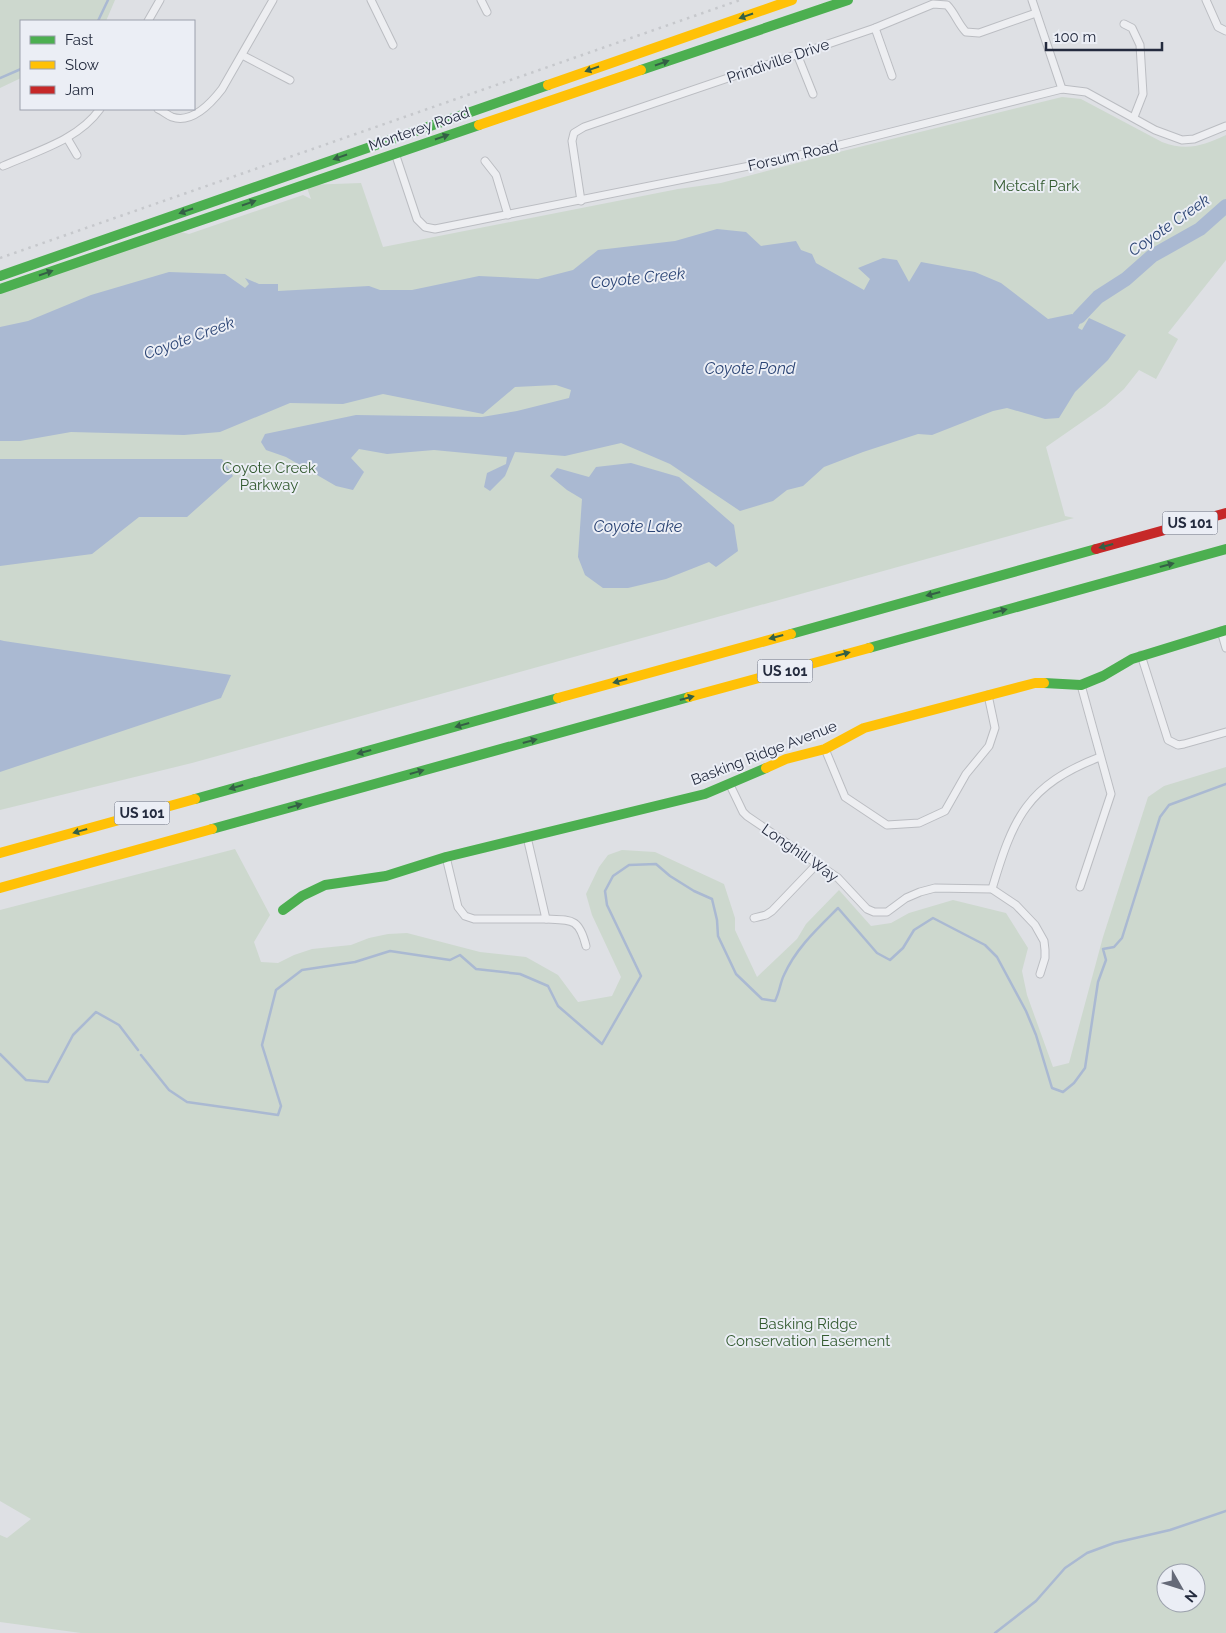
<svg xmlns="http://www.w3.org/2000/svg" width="1226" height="1633" viewBox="0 0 1226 1633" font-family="Raleway,sans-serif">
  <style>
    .green { fill: #cdd8ce; fill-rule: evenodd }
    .water { fill: #aab9d2 }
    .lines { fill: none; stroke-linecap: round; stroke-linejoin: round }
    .stream { stroke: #aab9d2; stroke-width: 2.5 }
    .river { stroke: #aab9d2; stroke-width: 14 }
    .street-casing { stroke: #bbbdc2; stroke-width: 9 }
    .street { stroke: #edeef1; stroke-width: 7 }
    .fast { stroke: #4caf50; stroke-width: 10 }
    .slow { stroke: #ffc107; stroke-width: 10 }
    .jam { stroke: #c62828; stroke-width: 10 }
    .rail { stroke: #c6c8cc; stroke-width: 2.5; stroke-dasharray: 2.5 5; stroke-linecap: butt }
    .oneway { fill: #346045 }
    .labels { text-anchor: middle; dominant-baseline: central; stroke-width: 4; stroke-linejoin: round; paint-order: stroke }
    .shield { fill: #ebeef5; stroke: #606675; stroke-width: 1 }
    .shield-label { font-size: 14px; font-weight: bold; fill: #242b3e }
    .street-label { font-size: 15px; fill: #242b3e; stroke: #ebeef5 }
    .park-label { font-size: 15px; fill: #345b31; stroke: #ebeef5 }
    .water-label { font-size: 16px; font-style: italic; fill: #2c4575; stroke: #ebeef5 }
  </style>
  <rect width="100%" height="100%" fill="#dee0e4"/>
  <!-- green -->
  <g class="green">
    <path d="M 0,0 L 115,0 L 106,21 L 21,21 L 21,78 L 0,88 Z"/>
    <path d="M 1062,97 L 1081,99 L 1162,142 C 1188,152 1203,145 1226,135 L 1226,260 L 1168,333 L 1178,339 L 1156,379 L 1139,370 L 1124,389 L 1105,406 L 1046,447 L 1065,516 L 1074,518 L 192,763 L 0,810 L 0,289 L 172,230 L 189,234 L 303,195 L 311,199 L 306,185 L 361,183 L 383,247 L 678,189 L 721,183 L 839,152 Z"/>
    <path d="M 1226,767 L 1226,1633 L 81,1633 L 0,1622 L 0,1535 L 7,1538 L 31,1519 L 0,1501 L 0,910 L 235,849 L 270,915 L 254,942 L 261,962 L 278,963 L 294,955 L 312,949 L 351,945 L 369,938 L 388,934 L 407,933 L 480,952 L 526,957 L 558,975 L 578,1002 L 612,996 L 621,977 L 592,915 L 586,894 L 599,867 L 608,855 L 622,850 L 655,852 L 724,884 L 735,918 L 735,930 L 757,977 L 797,939 L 806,924 L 839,890 L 871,926 L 891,923 L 909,913 L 953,900 L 1006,913 L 1028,948 L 1022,971 L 1027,995 L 1053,1067 L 1069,1063 L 1103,937 L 1148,797 L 1164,786 ZM 1166,1573 L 1196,1573 L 1196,1603 L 1166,1603 Z"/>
  </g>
  <!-- water -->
  <g class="water">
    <path d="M 717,229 L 746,232 L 761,246 L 796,241 L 801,250 L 812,254 L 816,263 L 864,290 L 870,279 L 858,268 L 883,258 L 897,260 L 909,282 L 921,262 L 975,272 L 1001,283 L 1048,319 L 1072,314 L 1082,318 L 1078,328 L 1082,330 L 1089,318 L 1126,335 L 1108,360 L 1075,392 L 1059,418 L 1045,419 L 1007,408 L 993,411 L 932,435 L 918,434 L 863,452 L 824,467 L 803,486 L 787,490 L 773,501 L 740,511 L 670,464 L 621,443 L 565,456 L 515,452 L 505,476 L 490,491 L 484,487 L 487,473 L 506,464 L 507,457 L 434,450 L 387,454 L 359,449 L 351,458 L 364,472 L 353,490 L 336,486 L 286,457 L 266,450 L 261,442 L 265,434 L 356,415 L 482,417 L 517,411 L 569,398 L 571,390 L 556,385 L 515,387 L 483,414 L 383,394 L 343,404 L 290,403 L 220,432 L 184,435 L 71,432 L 20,441 L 0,441 L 0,327 L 28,321 L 91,295 L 169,272 L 225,274 L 245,288 L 249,284 L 245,278 L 259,284 L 278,284 L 278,291 L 369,286 L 380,290 L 412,290 L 479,276 L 538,279 L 573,270 L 598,250 L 675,241 Z"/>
    <path d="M 0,459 L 222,459 L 233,476 L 187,517 L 139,517 L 92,554 L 0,566 Z"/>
    <path d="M 631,463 L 679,477 L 734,525 L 738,551 L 716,567 L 709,562 L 666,579 L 628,588 L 603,588 L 585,575 L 578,557 L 582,499 L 567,490 L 550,476 L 557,468 L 589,477 L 596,467 Z"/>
    <path d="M 0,640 L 4,641 L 231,675 L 221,698 L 0,772 Z"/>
  </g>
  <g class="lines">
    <!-- stream -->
    <g class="stream">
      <path d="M 98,21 L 108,0"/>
      <path d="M 0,78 L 21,69"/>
      <path d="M 0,1054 L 26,1080 L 48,1082 L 73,1035 L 96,1012 L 119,1025 L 138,1050"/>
      <path d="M 141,1055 L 169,1090 L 187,1102 L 278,1115 L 281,1106 L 262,1045 L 276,990 L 302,970 L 355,962 L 390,951 L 450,960 L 460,955 L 476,969 L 520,974 L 548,986 L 558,1006 L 602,1044 L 641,976 L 607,905 L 605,891 L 613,876 L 629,865 L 656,864 L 670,876 L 694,891 L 712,899 L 717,920 L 718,936 L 736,974 L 762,999 L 775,1001 C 780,991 780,983 784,975 C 796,948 818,928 838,908 L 877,953 L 890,960 L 903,948 L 914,930 L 933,918 L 985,945 L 997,957 L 1026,1011 L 1036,1035 L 1052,1088 L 1063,1092 L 1074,1083 L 1085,1068 L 1098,982 L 1106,960 L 1103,949 L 1114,947 L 1122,938 L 1160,817 L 1169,805 L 1226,784"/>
      <path d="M 995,1633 L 1036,1601 L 1065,1568 L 1087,1553 L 1114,1543 L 1170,1530 L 1226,1511"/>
    </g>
    <!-- river -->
    <path class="river" d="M 1079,317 L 1098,297 L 1126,279 L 1152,256 L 1200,229 L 1226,206"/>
    <defs>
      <g id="street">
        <path d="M 371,0 L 393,45"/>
        <path d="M 481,0 L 487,12"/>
        <path d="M 1032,0 L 1062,89"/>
        <path d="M 1206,0 L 1218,27 L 1226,31"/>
        <path d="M 148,21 L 160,0"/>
        <path d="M 1124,24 L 1132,28 L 1140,45 L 1143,94 L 1134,117"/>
        <path d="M 875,28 L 892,76"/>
        <path d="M 797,54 L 813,94"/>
        <path d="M 242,55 L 290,80"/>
        <path d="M 158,109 C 163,111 167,115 172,117 C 192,124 212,102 222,89 L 273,0"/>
        <path d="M 67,138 L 77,155"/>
        <path d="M 395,153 L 417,219 L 425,227 L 435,229 L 784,159 L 1062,89 L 1086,92 L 1155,130 L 1182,140 L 1194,139 L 1226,126"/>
        <path d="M 485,161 L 496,175 L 508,215"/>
        <path d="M 3,166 C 37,151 78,140 100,109"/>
        <path d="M 581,201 L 572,141 L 574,133 L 584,127 L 875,28 L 933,4 L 947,5 C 955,13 958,24 966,32 L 979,33 L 1036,13"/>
        <path d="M 1221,631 L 1226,648"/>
        <path d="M 1141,655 L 1168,740 L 1178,745 L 1184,744 L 1226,732"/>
        <path d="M 825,749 L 845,797 L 887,825 L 919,823 L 945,811 L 966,774 L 989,746 L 995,728 L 988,695"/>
        <path d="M 730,785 L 743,812 L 747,816 L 838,878 L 867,909 L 874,912 L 887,912 L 906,898 L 920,892 L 935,888 L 992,889 L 1016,905 L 1035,925 L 1044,941 L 1045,950 L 1045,958 L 1040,974"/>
        <path d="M 446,857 L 458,907 L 465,916 L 474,919 L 546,919 L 527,837"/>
        <path d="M 1080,887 L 1111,794 L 1081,685"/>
        <path d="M 992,889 C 1013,818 1027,785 1100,757"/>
        <path d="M 754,918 L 766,915 L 772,911 L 818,863"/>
        <path d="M 546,919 C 572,920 579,918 586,946"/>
      </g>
    </defs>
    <!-- street casing -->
    <use href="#street" class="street-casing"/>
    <!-- street -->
    <use href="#street" class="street"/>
    <!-- fast -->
    <g class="fast">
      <path d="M 641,70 L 848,0"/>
      <path d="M 0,276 L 548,85"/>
      <path d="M 0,289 L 479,125"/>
      <path d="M 791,634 L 1096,549"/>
      <path d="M 869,648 L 1226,549"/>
      <path d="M 1044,683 L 1081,685 L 1103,676 L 1132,659 L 1226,630"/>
      <path d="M 195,799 L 558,698"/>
      <path d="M 212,829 L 689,697"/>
      <path d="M 283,910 L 302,896 L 325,885 L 386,876 L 446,857 L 705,794 L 766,768"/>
    </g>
    <!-- slow -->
    <g class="slow">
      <path d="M 548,85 L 792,0"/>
      <path d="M 479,125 L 641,70"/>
      <path d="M 689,697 L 869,648"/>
      <path d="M 558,698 L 791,634"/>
      <path d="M 766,768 L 786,759 L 825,749 L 864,728 L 1035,683 L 1044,683"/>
      <path d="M 0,853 L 195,799"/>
      <path d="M 0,888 L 212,829"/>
    </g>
    <!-- jam -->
    <path class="jam" d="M 1096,549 L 1226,513"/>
    <!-- rail -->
    <path class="rail" d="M 0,258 L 740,0"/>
  </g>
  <!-- one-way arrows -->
  <defs><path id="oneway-solid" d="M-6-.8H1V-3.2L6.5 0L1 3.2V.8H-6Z" transform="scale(1.25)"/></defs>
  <g class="oneway">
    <use href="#oneway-solid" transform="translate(746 16) rotate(161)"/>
    <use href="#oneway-solid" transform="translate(662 63) rotate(-19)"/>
    <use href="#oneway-solid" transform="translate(592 69) rotate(161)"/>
    <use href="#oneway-solid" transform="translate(442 137) rotate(-19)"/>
    <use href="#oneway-solid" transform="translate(340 157) rotate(161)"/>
    <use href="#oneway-solid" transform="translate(249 203) rotate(-19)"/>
    <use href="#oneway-solid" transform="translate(186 211) rotate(161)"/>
    <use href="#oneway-solid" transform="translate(46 273) rotate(-19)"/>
    <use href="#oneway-solid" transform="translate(1106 546) rotate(165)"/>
    <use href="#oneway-solid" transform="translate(1167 565) rotate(-15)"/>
    <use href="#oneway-solid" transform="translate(933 594) rotate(165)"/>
    <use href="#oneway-solid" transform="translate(1000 611) rotate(-15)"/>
    <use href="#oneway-solid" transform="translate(776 637) rotate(165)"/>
    <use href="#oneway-solid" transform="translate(843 654) rotate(-15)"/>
    <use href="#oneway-solid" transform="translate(620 681) rotate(165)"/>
    <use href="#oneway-solid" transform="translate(687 698) rotate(-15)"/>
    <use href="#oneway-solid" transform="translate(462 725) rotate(164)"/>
    <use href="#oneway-solid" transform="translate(530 741) rotate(-15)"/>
    <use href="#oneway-solid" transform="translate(364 752) rotate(165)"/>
    <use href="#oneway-solid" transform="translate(417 772) rotate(-16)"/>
    <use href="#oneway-solid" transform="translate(236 787) rotate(164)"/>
    <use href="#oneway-solid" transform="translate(295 806) rotate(-16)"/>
    <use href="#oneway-solid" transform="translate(80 831) rotate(164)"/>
  </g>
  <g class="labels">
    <!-- shield labels -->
    <g class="shield">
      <rect x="1162.5" y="511.5" width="55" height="23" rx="4"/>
      <rect x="757.5" y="659.5" width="55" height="23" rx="4"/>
      <rect x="114.5" y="801.5" width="55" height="23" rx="4"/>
    </g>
    <g class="shield-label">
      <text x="1190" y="523">US 101</text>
      <text x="785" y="671">US 101</text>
      <text x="142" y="813">US 101</text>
    </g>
    <!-- street labels -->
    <g class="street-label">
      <text transform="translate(778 61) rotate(-19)">Prindiville Drive</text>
      <text transform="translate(419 129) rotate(-19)">Monterey Road</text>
      <text transform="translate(793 156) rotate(-13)">Forsum Road</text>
      <text transform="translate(764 753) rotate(-21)">Basking Ridge Avenue</text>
      <text transform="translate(800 853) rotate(35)">Longhill Way</text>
    </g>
    <!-- park labels -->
    <g class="park-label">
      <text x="1036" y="186">Metcalf Park</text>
      <text x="269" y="468">Coyote Creek<tspan x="269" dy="17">Parkway</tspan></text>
      <text x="808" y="1324">Basking Ridge<tspan x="808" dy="17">Conservation Easement</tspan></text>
    </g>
    <!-- water labels -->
    <g class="water-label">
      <text transform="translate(1169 225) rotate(-35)">Coyote Creek</text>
      <text transform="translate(638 278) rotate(-6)">Coyote Creek</text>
      <text transform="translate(189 338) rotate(-20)">Coyote Creek</text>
      <text x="750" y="368">Coyote Pond</text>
      <text x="638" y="526">Coyote Lake</text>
    </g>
  </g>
  <!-- legend -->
  <rect x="20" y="20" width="175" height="90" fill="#ebeef5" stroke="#9ba0ac"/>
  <rect x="30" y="36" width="25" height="8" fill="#4caf50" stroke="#9ba0ac"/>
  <text x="65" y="45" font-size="15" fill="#242b3e">Fast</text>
  <rect x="30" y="61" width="25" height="8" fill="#ffc107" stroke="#9ba0ac"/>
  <text x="65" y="70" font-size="15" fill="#242b3e">Slow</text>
  <rect x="30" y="86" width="25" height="8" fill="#c62828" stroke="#9ba0ac"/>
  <text x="65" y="95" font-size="15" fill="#242b3e">Jam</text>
  <!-- north arrow -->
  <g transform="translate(1181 1588) rotate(129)"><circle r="24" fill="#ebeef5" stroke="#9ba0ac"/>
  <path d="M0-4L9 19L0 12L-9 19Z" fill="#656a78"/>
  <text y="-8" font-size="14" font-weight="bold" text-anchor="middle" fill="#242b3e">N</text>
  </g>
  <!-- scale -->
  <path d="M1046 42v8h116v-8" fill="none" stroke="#242b3e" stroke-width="2.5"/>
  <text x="1054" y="42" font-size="15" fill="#242b3e" stroke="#ebeef5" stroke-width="4" paint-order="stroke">100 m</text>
</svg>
